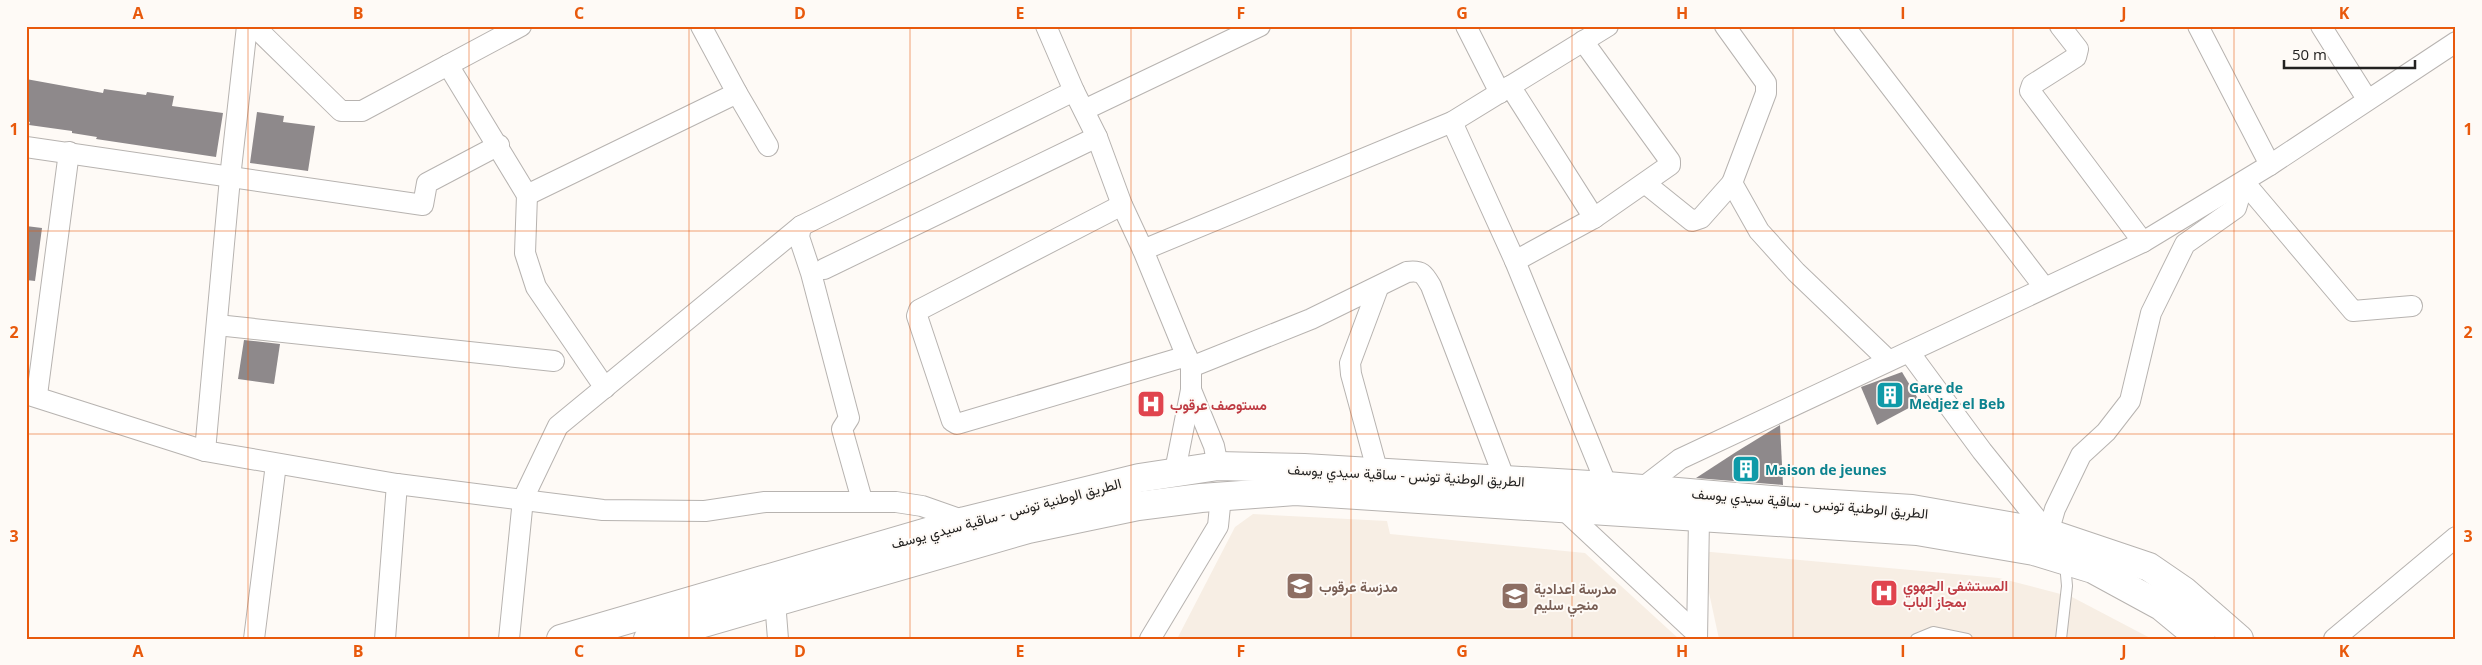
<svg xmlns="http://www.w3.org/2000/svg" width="2482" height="665" viewBox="0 0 2482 665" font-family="'Open Sans',Vazirmatn,sans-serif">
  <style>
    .built { fill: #f7eee4 }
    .building { fill: #8e898b }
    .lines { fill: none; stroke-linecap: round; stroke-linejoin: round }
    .service-casing { stroke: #b7b3b0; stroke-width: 12 }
    .minor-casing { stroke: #b7b3b0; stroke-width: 22 }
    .primary-casing { stroke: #b7b3b0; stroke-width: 30 }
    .service { stroke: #fff; stroke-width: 10 }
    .minor { stroke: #fff; stroke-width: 20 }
    .primary { stroke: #fff; stroke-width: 28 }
    .grid { fill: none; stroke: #e8590c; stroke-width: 1; stroke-opacity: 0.55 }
    .labels { text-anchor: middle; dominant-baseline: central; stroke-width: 4; stroke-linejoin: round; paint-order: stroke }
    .culture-label { font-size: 14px; font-weight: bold; fill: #0d838f; stroke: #fefaf6; text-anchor: start }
    .health-label { font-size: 14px; font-weight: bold; fill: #be3a42; stroke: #fefaf6; text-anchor: start }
    .street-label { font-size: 14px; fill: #232221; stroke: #fefaf6 }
    .education-label { font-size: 14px; font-weight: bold; fill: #785e54; stroke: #fefaf6; text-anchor: start }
    .neatline { fill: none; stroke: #e8590c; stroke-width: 2 }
    .grid-label { font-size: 16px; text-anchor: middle; font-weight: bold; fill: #e8590c }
  </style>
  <rect width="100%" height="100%" fill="#fefaf6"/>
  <!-- built -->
  <g class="built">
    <path d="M 1253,514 L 1387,521 L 1390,534 L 1585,553 L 1679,639 L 1177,639 L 1235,527 Z"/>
    <path d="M 1700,551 L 1999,578 L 2072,597 L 2152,639 L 1719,639 Z"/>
  </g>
  <!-- building -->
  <g class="building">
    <path d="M 26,79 L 103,93 L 104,89 L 146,95 L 147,92 L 174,96 L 172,106 L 223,113 L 216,157 L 96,139 L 97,137 L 72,133 L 72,131 L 29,125 L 30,122 L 26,121 Z"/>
    <path d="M 257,112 L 284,116 L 283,122 L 315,126 L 308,171 L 250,163 Z"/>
    <path d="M 26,226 L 42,228 L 35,281 L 26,280 Z"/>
    <path d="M 244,340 L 280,344 L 274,384 L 238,379 Z"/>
    <path d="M 1902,372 L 1920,402 L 1877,425 L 1861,387 Z"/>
    <path d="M 1780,425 L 1783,485 L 1696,478 L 1736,452 Z"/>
  </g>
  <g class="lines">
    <defs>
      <g id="service">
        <path d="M 1916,639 L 1933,632 L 1967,639"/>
        <path d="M 2061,639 L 2067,586 L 2065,563"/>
      </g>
      <g id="minor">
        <path d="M 254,26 L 341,111 L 362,111 L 521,26"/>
        <path d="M 1046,26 L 1074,91 L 1097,137 L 1122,205 L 1143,250 L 1191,367 L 1191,390 L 1175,471"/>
        <path d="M 1466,26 L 1500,93"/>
        <path d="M 1725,26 L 1766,83 L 1766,93 L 1732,183 L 1759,231 L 1796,272 L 1888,360"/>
        <path d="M 1844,26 L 2044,287"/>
        <path d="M 2060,26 L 2078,49 L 2076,57 L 2032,85 L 2030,91 L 2143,242"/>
        <path d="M 2198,26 L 2270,165"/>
        <path d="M 2321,26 L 2367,99"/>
        <path d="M 448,65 L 527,195 L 737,93 L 701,26"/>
        <path d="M 1510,86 L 1594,218"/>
        <path d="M 737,93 L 768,146"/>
        <path d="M 1084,110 L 1260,26"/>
        <path d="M 1452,122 L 1515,261 L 1607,486"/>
        <path d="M 26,147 L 423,205 L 427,183 L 499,145"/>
        <path d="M 2244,182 L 2353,311 L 2412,306"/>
        <path d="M 1646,184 L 1692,221 L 1701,218 L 1732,183"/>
        <path d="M 527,195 L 525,253 L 536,287 L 605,388"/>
        <path d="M 1122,205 L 919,310 L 917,316 L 952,421 L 957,424 L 1187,356"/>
        <path d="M 801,226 L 799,237 L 811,273 L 849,418 L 842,429 L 862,500"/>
        <path d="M 1143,250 L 1452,122 L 1608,26"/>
        <path d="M 1515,261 L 1594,218 L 1670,165 L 1670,161 L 1583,41"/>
        <path d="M 824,269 L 1097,137"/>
        <path d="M 217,325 L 554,361"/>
        <path d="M 1909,352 L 1982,451 L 2048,533"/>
        <path d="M 1191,367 L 1311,319 L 1407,272 C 1422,270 1424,274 1431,286 L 1505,480"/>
        <path d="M 1191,390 L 1214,446 L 1218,466"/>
        <path d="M 26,394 L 205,451 L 397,484 L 603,510 L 705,511 L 765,502 L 896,502 L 922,506 L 965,521"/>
        <path d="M 37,395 L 69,152"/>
        <path d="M 205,451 L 230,178 L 247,26"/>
        <path d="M 1374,473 L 1375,462 L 1351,374 L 1350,363 L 1378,288"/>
        <path d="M 1641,489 L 1680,459 L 2143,242 L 2270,165 L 2456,42"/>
        <path d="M 1562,508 L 1696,633"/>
        <path d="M 2048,533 L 2055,509 L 2081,455 L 2106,432 L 2130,401 L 2151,313 L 2185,244 L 2236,208 L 2244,182"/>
        <path d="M 775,601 L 778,639"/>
        <path d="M 254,639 L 276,464"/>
        <path d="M 385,639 L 397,484"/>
        <path d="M 509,639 L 523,499 L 558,426 L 801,226 L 1074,91"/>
        <path d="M 1150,639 L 1218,526 L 1221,496"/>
        <path d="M 1697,639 L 1699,518"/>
        <path d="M 2334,639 L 2456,537"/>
      </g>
      <g id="primary">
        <path d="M 561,639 L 965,521 L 1139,478 L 1218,466 L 1304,468 L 1607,486 L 1771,500 L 1912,509 L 2048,533 L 2149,567 L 2184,591 L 2239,639"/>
        <path d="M 648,639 L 1028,529 L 1138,506 L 1201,498 L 1295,491 L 1917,531 L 2034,551 L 2093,569 L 2161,606 L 2201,639"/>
      </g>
    </defs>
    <!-- service casing -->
    <use href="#service" class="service-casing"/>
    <!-- minor casing -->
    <use href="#minor" class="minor-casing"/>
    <!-- primary casing -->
    <use href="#primary" class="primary-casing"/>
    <!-- service -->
    <use href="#service" class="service"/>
    <!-- minor -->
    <use href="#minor" class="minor"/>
    <!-- primary -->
    <use href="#primary" class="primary"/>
  </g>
  <!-- grid -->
  <path class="grid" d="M 248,26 L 248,639M 469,26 L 469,639M 689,26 L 689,639M 910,26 L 910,639M 1131,26 L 1131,639M 1351,26 L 1351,639M 1572,26 L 1572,639M 1793,26 L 1793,639M 2013,26 L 2013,639M 2234,26 L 2234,639M 26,231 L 2456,231M 26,434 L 2456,434"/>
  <!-- icons -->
  <defs>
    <symbol id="building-square" viewBox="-11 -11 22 22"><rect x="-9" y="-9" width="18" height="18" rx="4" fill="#0f9aa8" stroke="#fefaf6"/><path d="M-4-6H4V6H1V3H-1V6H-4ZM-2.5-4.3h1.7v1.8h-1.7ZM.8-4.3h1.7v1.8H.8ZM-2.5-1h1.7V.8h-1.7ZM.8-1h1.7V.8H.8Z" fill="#fff"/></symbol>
    <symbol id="hospital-square" viewBox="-11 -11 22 22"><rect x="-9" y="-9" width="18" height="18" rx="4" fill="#e0444e" stroke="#fefaf6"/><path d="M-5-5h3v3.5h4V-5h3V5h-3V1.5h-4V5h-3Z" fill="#fff"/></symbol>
    <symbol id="school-square" viewBox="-11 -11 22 22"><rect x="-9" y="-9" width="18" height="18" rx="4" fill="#8d6e63" stroke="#fefaf6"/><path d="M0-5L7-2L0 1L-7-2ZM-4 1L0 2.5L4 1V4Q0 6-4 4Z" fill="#fff"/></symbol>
  </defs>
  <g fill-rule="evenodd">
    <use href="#building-square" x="1874" y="379" width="32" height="32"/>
    <use href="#hospital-square" x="1135" y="388" width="32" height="32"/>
    <use href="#building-square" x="1730" y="453" width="32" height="32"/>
    <use href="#school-square" x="1284" y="570" width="32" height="32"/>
    <use href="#hospital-square" x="1868" y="577" width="32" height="32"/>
    <use href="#school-square" x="1499" y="580" width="32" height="32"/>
  </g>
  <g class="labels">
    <!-- culture labels -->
    <g class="culture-label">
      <text x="1909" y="387">Gare de<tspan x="1909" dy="16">Medjez el Beb</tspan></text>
      <text x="1765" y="469">Maison de jeunes</text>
    </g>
    <!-- health labels -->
    <g class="health-label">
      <text x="1170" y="404">مستوصف عرقوب</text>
      <text x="1903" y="585">المستشفى الجهوي<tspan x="1903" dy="16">بمجاز الباب</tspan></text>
    </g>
    <!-- street labels -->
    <g class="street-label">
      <text transform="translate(1406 475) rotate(3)">الطريق الوطنية تونس - ساقية سيدي يوسف</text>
      <text transform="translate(1810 503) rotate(5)">الطريق الوطنية تونس - ساقية سيدي يوسف</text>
      <text transform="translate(1006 513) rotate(-15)">الطريق الوطنية تونس - ساقية سيدي يوسف</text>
    </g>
    <!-- education labels -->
    <g class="education-label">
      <text x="1319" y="586">مدزسة عرقوب</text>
      <text x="1534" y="588">مدرسة اعدادية<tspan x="1534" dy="16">منجي سليم</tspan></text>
    </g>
  </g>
  <!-- border -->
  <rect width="2482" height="665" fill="none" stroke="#fefaf6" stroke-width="55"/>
  <!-- scale -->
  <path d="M2284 60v8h131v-8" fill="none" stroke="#232221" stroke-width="2.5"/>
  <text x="2292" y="60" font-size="15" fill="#232221" stroke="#fefaf6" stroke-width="4" paint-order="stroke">50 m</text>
  <rect x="28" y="28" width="2426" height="610" class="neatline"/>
  <g class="grid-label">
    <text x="138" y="19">A</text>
    <text x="358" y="19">B</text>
    <text x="579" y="19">C</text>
    <text x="800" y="19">D</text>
    <text x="1020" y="19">E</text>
    <text x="1241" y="19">F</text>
    <text x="1462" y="19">G</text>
    <text x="1682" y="19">H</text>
    <text x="1903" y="19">I</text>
    <text x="2124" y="19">J</text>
    <text x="2344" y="19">K</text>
    <text x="14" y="135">1</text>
    <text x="2468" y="135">1</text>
    <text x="14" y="338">2</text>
    <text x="2468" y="338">2</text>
    <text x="14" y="542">3</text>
    <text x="2468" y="542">3</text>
    <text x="138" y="657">A</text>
    <text x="358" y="657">B</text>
    <text x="579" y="657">C</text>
    <text x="800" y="657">D</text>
    <text x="1020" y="657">E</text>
    <text x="1241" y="657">F</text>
    <text x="1462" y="657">G</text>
    <text x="1682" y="657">H</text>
    <text x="1903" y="657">I</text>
    <text x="2124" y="657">J</text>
    <text x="2344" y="657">K</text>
  </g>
</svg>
